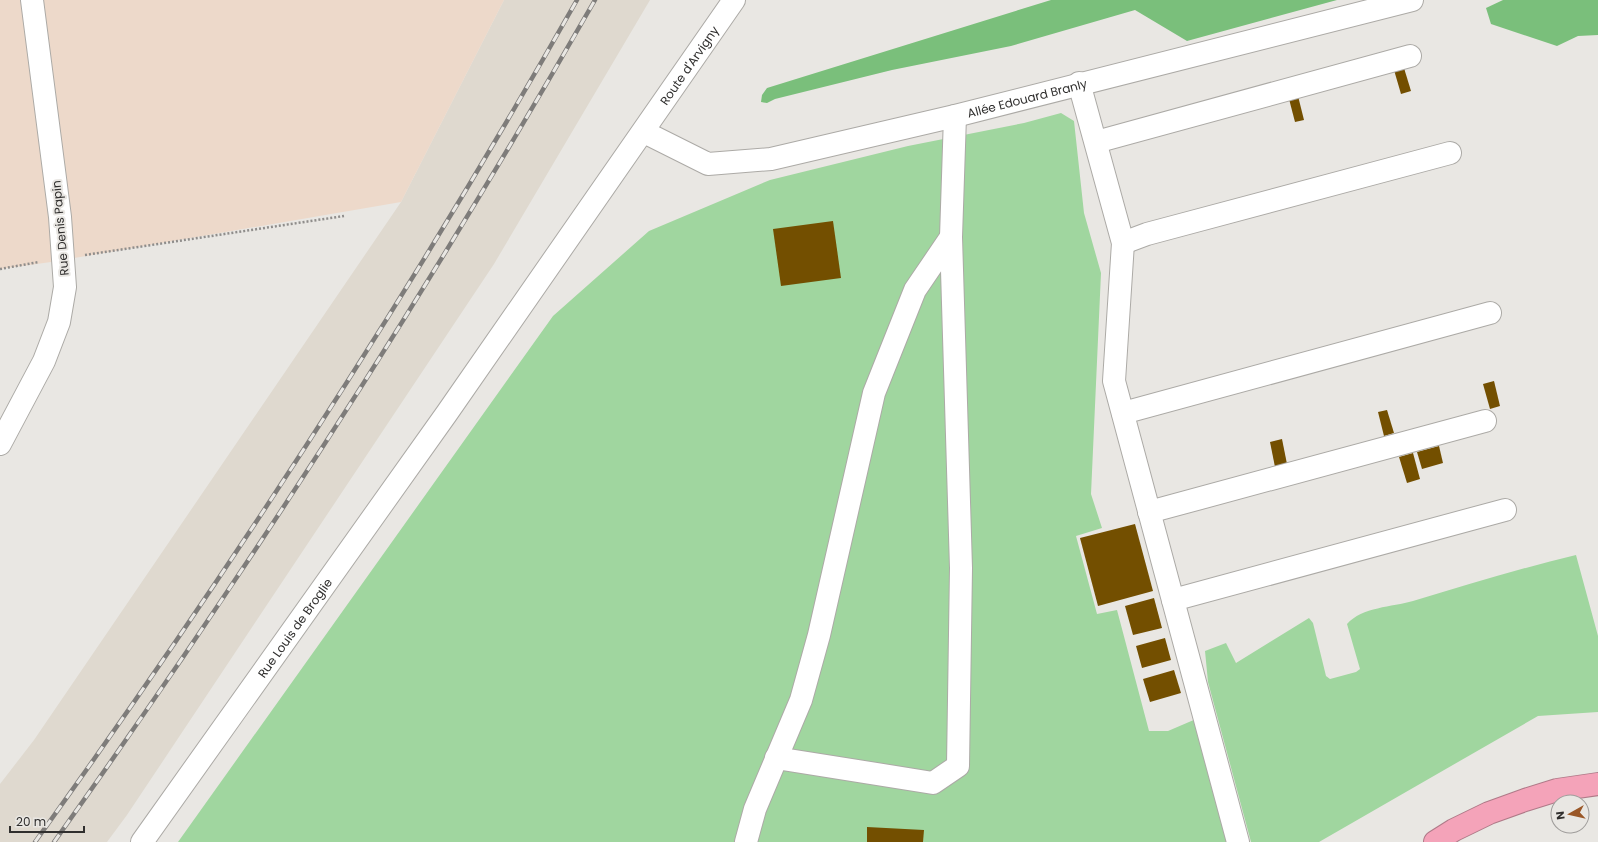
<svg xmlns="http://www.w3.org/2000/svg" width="1598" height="842" viewBox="0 0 1598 842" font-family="Poppins,sans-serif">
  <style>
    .built { fill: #dfd9cf }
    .industrial { fill: #edd9ca }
    .green { fill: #a0d69f }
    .forest { fill: #7abf7b }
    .building { fill: #734f00 }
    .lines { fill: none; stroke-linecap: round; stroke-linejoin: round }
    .minor-casing { stroke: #acaaa6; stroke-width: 24 }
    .highway-casing { stroke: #af7a88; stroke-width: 24 }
    .path { stroke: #8f8d8b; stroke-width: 2.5; stroke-dasharray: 2 2; stroke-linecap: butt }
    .minor { stroke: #fff; stroke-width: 22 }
    .highway { stroke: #f4a3b9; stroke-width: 22 }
    .rail-casing { stroke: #7e7c7a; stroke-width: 4.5 }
    .rail { stroke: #e9e7e3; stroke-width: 3; stroke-dasharray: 9; stroke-linecap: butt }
    .labels { text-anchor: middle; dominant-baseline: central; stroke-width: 4; stroke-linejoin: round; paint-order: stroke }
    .street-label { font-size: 12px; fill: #302f2e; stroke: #e9e7e3 }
  </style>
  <rect width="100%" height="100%" fill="#e9e7e3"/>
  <!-- built -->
  <path class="built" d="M 504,0 L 650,0 L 494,264 L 127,815 L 107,842 L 0,842 L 0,784 L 34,740 L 401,202 Z"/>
  <!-- industrial -->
  <path class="industrial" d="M 0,0 L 504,0 L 401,202 L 51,262 L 0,269 Z"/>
  <!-- green -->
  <g class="green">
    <path d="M 1061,113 L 1074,121 L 1084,213 L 1101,273 L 1091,494 L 1102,528 L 1076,536 L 1097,614 L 1117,610 L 1149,731 L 1168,731 L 1196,719 L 1230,842 L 178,842 L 553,316 L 649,231 L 770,180 L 908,146 L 1024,123 Z"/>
    <path d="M 1576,555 L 1598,636 L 1598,712 L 1538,716 L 1319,842 L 1251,842 L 1208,682 L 1205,651 L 1226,643 L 1236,663 L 1309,618 L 1313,623 L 1326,676 L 1330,679 L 1356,672 L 1360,669 L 1347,624 C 1362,607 1392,607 1413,601 C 1467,585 1521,568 1576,555 Z"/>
  </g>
  <!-- forest -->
  <g class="forest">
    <path d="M 1051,0 L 1337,0 L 1187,41 L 1135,10 L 1011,46 L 892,70 L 775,99 L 767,103 L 761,102 L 762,95 L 767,88 Z"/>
    <path d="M 1503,0 L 1598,0 L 1598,35 L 1578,36 L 1557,46 L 1491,24 L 1486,8 Z"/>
  </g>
  <!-- building -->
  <g class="building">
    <path d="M 1404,68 L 1411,91 L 1401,94 L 1394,70 Z"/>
    <path d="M 1298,96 L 1304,120 L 1295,122 L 1289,99 Z"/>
    <path d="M 833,221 L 841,278 L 781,286 L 773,229 Z"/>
    <path d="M 1494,381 L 1500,406 L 1490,409 L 1483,384 Z"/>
    <path d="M 1387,410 L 1394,433 L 1384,436 L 1378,412 Z"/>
    <path d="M 1282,439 L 1287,464 L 1275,467 L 1270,442 Z"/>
    <path d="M 1439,446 L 1443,463 L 1422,469 L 1417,452 Z"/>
    <path d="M 1413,453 L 1420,479 L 1407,483 L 1399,457 Z"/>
    <path d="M 1135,524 L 1153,591 L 1098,606 L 1080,538 Z"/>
    <path d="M 1154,598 L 1162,628 L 1133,635 L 1125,606 Z"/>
    <path d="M 1165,638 L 1171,660 L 1142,668 L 1136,646 Z"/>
    <path d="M 1174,670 L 1181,693 L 1150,702 L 1143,679 Z"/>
    <path d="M 867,827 L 924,830 L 923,842 L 867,842 Z"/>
  </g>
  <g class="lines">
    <defs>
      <g id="minor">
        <path d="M 1079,83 L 1123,243 L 1114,381 L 1238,842"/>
        <path id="s1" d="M 644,132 L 708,164 L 771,159 L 955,116 L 1412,0"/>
        <path d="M 1096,142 L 1410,56"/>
        <path d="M 1123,243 L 1147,234 L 1450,153"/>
        <path d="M 1123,413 L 1490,313"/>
        <path d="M 0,444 L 44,361 L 59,322 L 65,287 L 60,217 L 32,0"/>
        <path d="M 1149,512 L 1485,421"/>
        <path d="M 1173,600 L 1505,510"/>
        <path d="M 776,758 L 933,783 L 958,766 L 961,568 L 951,237 L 955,116"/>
        <path id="s2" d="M 142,842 L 447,413 L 734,0"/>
        <path d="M 746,842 L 755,809 L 801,700 L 819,635 L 874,393 L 915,290 L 951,237"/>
      </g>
      <path id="highway" d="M 1435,842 L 1454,830 L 1489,813 L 1525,800 L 1557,790 L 1598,784"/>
    </defs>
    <!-- minor casing -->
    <use href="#minor" class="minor-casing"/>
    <!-- highway casing -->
    <use href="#highway" class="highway-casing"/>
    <!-- path -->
    <g class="path">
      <path d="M 85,255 L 344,216"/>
      <path d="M 0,269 L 39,262"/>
    </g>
    <!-- minor -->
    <use href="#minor" class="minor"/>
    <!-- highway -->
    <use href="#highway" class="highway"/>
    <defs>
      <g id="rail">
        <path d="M 35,842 C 230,571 412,291 577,0"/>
        <path d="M 54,842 C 248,570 429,290 595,0"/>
      </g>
    </defs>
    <!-- rail casing -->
    <use href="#rail" class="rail-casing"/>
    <!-- rail -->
    <use href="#rail" class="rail"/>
  </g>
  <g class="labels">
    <!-- street labels -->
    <g class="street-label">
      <text stroke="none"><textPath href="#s2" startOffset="950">Route d'Arvigny</textPath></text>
      <text stroke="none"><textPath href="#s1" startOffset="398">Allée Edouard Branly</textPath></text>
      <text transform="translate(60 228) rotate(-95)">Rue Denis Papin</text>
      <text stroke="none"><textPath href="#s2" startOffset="263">Rue Louis de Broglie</textPath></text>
    </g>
  </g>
  <!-- north arrow -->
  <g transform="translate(1570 814) rotate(262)"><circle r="19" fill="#e9e7e3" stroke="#9f9d9b"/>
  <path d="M0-3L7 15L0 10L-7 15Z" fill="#9a5727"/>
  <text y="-6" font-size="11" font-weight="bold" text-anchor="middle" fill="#302f2e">N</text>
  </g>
  <!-- scale -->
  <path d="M10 826v6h74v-6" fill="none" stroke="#302f2e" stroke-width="2"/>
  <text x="16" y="826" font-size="12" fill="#302f2e" stroke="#e9e7e3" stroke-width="3" paint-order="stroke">20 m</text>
</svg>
